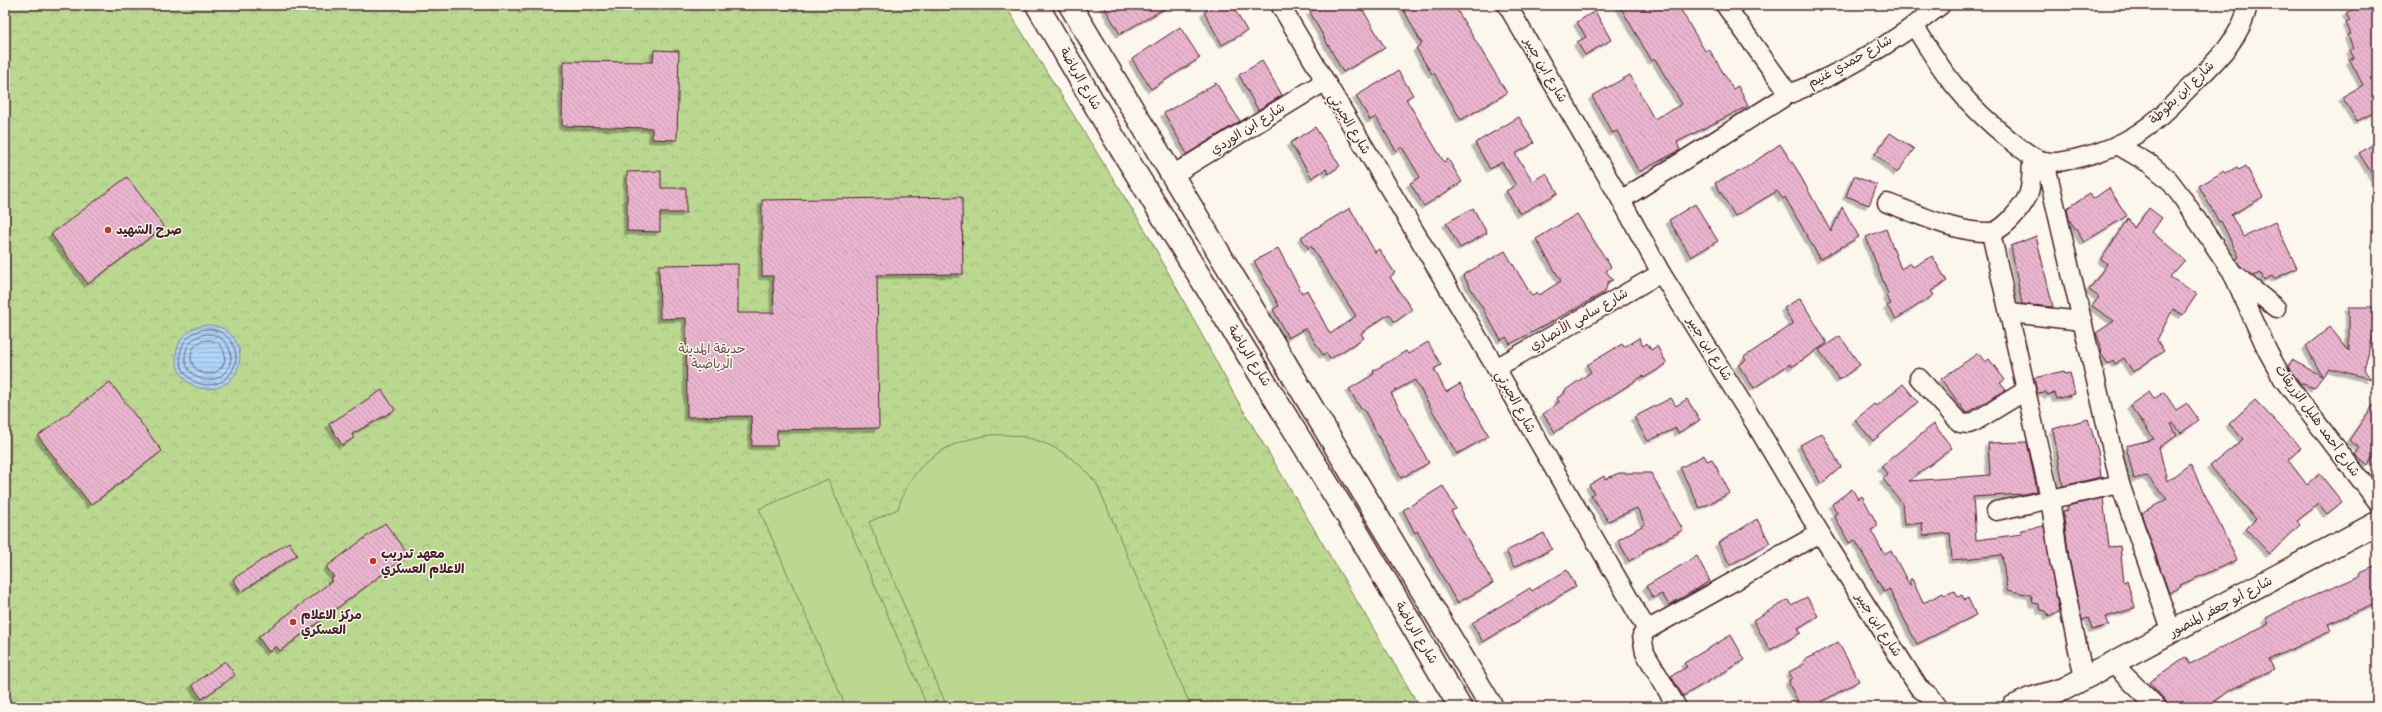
<svg xmlns="http://www.w3.org/2000/svg" width="2382" height="712" viewBox="0 0 2382 712" font-family="Mynerve,'Playpen Sans Arabic',sans-serif">
  <style>
    .park { fill: url(#park-crowns); stroke: #827c5e }
    .garden { fill: #bad890; stroke: #827c5e }
    .water { fill: url(#water-rules); stroke: #868ca6 }
    .lines { fill: none; stroke-linecap: round; stroke-linejoin: round }
    .shore { stroke: #72677d; stroke-width: 1 }
    .building { fill: url(#building-back-hatch); stroke: #4a1f2b; filter: url(#shadow) }
    .street-casing { stroke: #4a1f2b; stroke-width: 21 }
    .secondary-casing { stroke: #4a1f2b; stroke-width: 25 }
    .street { stroke: #fbf7ec; stroke-width: 18 }
    .secondary { stroke: #fbf7ec; stroke-width: 22 }
    .poi-dot { fill: #c8321e; stroke: #fbf7ec; stroke-width: 1.5 }
    .labels { text-anchor: middle; dominant-baseline: central; stroke-width: 3; stroke-linejoin: round; paint-order: stroke }
    .street-label { font-size: 13px; fill: #4a1f2b; stroke: #fbf7ec }
    .poi-label { font-size: 13px; font-weight: bold; fill: #4a1f2b; stroke: #fbf7ec; text-anchor: start }
    .park-label { font-size: 13px; fill: #664d44; stroke: #fbf7ec }
  </style>
  <defs>
    <pattern id="park-crowns" width="20" height="18" patternUnits="userSpaceOnUse"><rect width="20" height="18" fill="#bad890"/><path d="M2 6a3 3 0 1 1 6 0M12 15a3 3 0 1 1 6 0" fill="none" stroke="#a1b97c"/></pattern>
    <pattern id="water-rules" width="6" height="5" patternUnits="userSpaceOnUse"><rect width="6" height="5" fill="#aed4f8"/><path d="M0 2.5h6" fill="none" stroke="#97b6d5"/></pattern>
    <pattern id="building-back-hatch" width="6" height="6" patternUnits="userSpaceOnUse"><rect width="6" height="6" fill="#e9b4ce"/><path d="M-1 5l2 2M0 0l6 6M5-1l2 2" fill="none" stroke="#c99ab1"/></pattern>
    <filter id="shadow"><feDropShadow dx="-3.5" dy="3.5" stdDeviation="0" flood-color="#0004"/></filter>
  </defs>
  <rect width="100%" height="100%" fill="#fbf7ec"/>
  <filter id="ink" filterUnits="userSpaceOnUse"><feTurbulence type="fractalNoise" baseFrequency=".025" numOctaves="2"/><feDisplacementMap in="SourceGraphic" scale="8" xChannelSelector="R" yChannelSelector="G"/><feConvolveMatrix kernelMatrix="1 2 1 2 8 2 1 2 1" color-interpolation-filters="sRGB"/></filter>
  <g filter="url(#ink)">
    <!-- park -->
    <path class="park" d="M 5,5 L 1005,5 L 1147,233 L 1236,398 L 1420,707 L 5,707 Z"/>
    <!-- garden -->
    <g class="garden">
      <path d="M 517,5 L 536,5 L 537,7 L 519,13 Z"/>
      <path d="M 991,435 C 1033,432 1074,451 1098,486 L 1191,707 L 947,707 L 869,522 L 898,509 C 911,463 945,441 991,435 Z"/>
      <path d="M 828,479 L 918,684 L 927,707 L 846,707 L 759,509 Z"/>
    </g>
    <!-- water -->
    <circle class="water" cx="208" cy="357" r="32"/>
    <g class="lines">
      <!-- shore -->
      <g class="shore">
        <circle cx="208" cy="357" r="28"/>
        <circle cx="208" cy="357" r="23"/>
        <circle cx="208" cy="357" r="17"/>
      </g>
    </g>
    <!-- building -->
    <g class="building">
      <path d="M 1103,5 L 1171,5 L 1120,34 Z"/>
      <path d="M 1216,5 L 1232,5 L 1247,31 L 1222,45 L 1204,12 Z"/>
      <path d="M 1322,5 L 1360,5 L 1385,48 L 1343,72 L 1310,12 Z"/>
      <path d="M 1401,5 L 1454,5 L 1507,93 L 1461,120 L 1434,73 L 1432,74 L 1416,48 L 1422,44 Z"/>
      <path d="M 1619,5 L 1678,5 L 1705,51 L 1709,49 L 1733,89 L 1738,86 L 1748,106 L 1677,142 L 1680,150 L 1639,172 L 1617,131 L 1612,133 L 1592,96 L 1630,75 L 1654,119 L 1682,104 L 1655,59 L 1652,61 Z"/>
      <path d="M 2361,5 L 2371,5 L 2377,16 L 2377,111 L 2357,121 L 2342,97 L 2363,85 L 2350,60 L 2354,58 L 2350,50 L 2353,49 L 2348,35 L 2351,34 L 2346,23 L 2350,21 L 2346,13 Z"/>
      <path d="M 1595,11 L 1611,40 L 1585,55 L 1577,42 L 1586,37 L 1577,22 Z"/>
      <path d="M 1180,27 L 1200,58 L 1151,89 L 1132,59 Z"/>
      <path d="M 654,50 L 679,51 L 677,140 L 652,139 L 652,128 L 562,126 L 563,61 L 653,62 Z"/>
      <path d="M 1262,61 L 1282,95 L 1258,110 L 1239,75 Z"/>
      <path d="M 1398,71 L 1413,95 L 1406,99 L 1444,162 L 1448,159 L 1462,182 L 1424,206 L 1410,183 L 1420,177 L 1402,147 L 1396,151 L 1376,117 L 1370,120 L 1356,96 Z"/>
      <path d="M 1216,83 L 1240,121 L 1187,154 L 1164,113 Z"/>
      <path d="M 1519,117 L 1534,143 L 1515,154 L 1533,181 L 1546,173 L 1558,193 L 1520,214 L 1506,191 L 1516,185 L 1502,162 L 1490,169 L 1475,143 Z"/>
      <path d="M 1315,127 L 1340,166 L 1328,174 L 1326,169 L 1312,178 L 1290,143 Z"/>
      <path d="M 1890,133 L 1914,149 L 1897,173 L 1875,154 Z"/>
      <path d="M 2377,142 L 2377,182 L 2359,153 Z"/>
      <path d="M 1780,144 L 1796,168 L 1831,232 L 1842,207 L 1859,237 L 1820,259 L 1785,197 L 1783,199 L 1777,191 L 1735,216 L 1715,183 L 1744,169 Z"/>
      <path d="M 2246,166 L 2263,197 L 2231,215 L 2244,237 L 2275,222 L 2297,268 L 2274,279 L 2272,276 L 2264,280 L 2261,273 L 2254,276 L 2240,266 L 2236,259 L 2239,257 L 2221,221 L 2219,222 L 2199,186 L 2224,171 L 2226,173 L 2237,167 L 2239,170 Z"/>
      <path d="M 661,171 L 661,188 L 686,188 L 686,213 L 660,213 L 660,232 L 627,231 L 627,172 Z"/>
      <path d="M 1854,176 L 1877,185 L 1869,205 L 1846,196 Z"/>
      <path d="M 127,177 L 164,227 L 88,284 L 51,234 Z"/>
      <path d="M 2109,188 L 2127,216 L 2084,242 L 2069,219 L 2067,208 L 2090,194 L 2093,199 Z"/>
      <path d="M 962,197 L 963,274 L 877,275 L 879,428 L 777,430 L 777,446 L 752,446 L 751,416 L 687,417 L 686,318 L 660,319 L 659,265 L 738,264 L 738,313 L 774,313 L 773,276 L 762,276 L 762,200 Z"/>
      <path d="M 1695,204 L 1718,241 L 1691,257 L 1669,220 Z"/>
      <path d="M 1350,208 L 1375,252 L 1379,249 L 1395,273 L 1390,277 L 1412,310 L 1395,322 L 1389,314 L 1361,333 L 1364,338 L 1330,359 L 1326,353 L 1323,355 L 1306,328 L 1288,338 L 1273,309 L 1279,306 L 1254,261 L 1278,248 L 1302,293 L 1307,290 L 1330,334 L 1356,316 L 1311,246 L 1308,248 L 1301,237 Z"/>
      <path d="M 1473,208 L 1487,233 L 1460,248 L 1446,223 Z"/>
      <path d="M 2149,208 L 2162,218 L 2152,232 L 2185,260 L 2170,277 L 2197,294 L 2183,315 L 2173,309 L 2157,340 L 2164,351 L 2133,372 L 2124,358 L 2115,364 L 2113,360 L 2108,364 L 2100,352 L 2101,346 L 2096,333 L 2114,321 L 2092,306 L 2099,297 L 2089,290 L 2107,264 L 2101,260 L 2128,218 L 2134,228 Z"/>
      <path d="M 1577,214 L 1611,267 L 1606,271 L 1613,280 L 1608,282 L 1605,292 L 1533,332 L 1510,344 L 1506,337 L 1501,340 L 1463,275 L 1505,251 L 1532,296 L 1538,293 L 1539,295 L 1561,281 L 1536,239 Z"/>
      <path d="M 1886,229 L 1901,269 L 1910,263 L 1913,267 L 1932,256 L 1947,281 L 1931,291 L 1934,295 L 1896,319 L 1887,306 L 1891,304 L 1886,296 L 1888,294 L 1866,237 Z"/>
      <path d="M 2036,236 L 2053,307 L 2022,304 L 2011,246 Z"/>
      <path d="M 1800,298 L 1827,343 L 1792,367 L 1790,364 L 1754,388 L 1738,365 L 1746,360 L 1744,357 L 1793,324 L 1784,308 Z"/>
      <path d="M 2349,307 L 2377,307 L 2377,322 L 2364,370 L 2371,379 L 2329,368 L 2314,388 L 2300,383 L 2288,367 L 2292,360 L 2322,376 L 2306,346 L 2330,327 L 2349,351 Z"/>
      <path d="M 1840,336 L 1860,365 L 1839,380 L 1819,350 Z"/>
      <path d="M 1639,338 L 1643,346 L 1647,343 L 1651,350 L 1657,346 L 1667,364 L 1644,378 L 1643,376 L 1555,432 L 1543,414 L 1559,402 L 1557,398 L 1565,393 L 1564,391 L 1591,372 L 1587,365 L 1622,344 L 1624,347 Z"/>
      <path d="M 1428,342 L 1441,365 L 1434,369 L 1446,392 L 1460,384 L 1489,436 L 1457,454 L 1415,380 L 1391,393 L 1429,463 L 1401,478 L 1363,408 L 1361,409 L 1349,389 L 1374,374 L 1373,371 L 1406,351 L 1408,354 Z"/>
      <path d="M 1978,353 L 1985,362 L 1989,359 L 2005,380 L 2000,383 L 2006,390 L 1966,413 L 1941,379 Z"/>
      <path d="M 2064,371 L 2065,374 L 2070,373 L 2075,394 L 2056,399 L 2054,393 L 2047,395 L 2046,392 L 2037,393 L 2034,378 Z"/>
      <path d="M 110,382 L 162,451 L 91,505 L 38,436 Z"/>
      <path d="M 1903,384 L 1918,402 L 1873,441 L 1855,420 L 1874,404 L 1877,406 Z"/>
      <path d="M 382,390 L 395,410 L 352,434 L 354,438 L 342,445 L 329,424 Z"/>
      <path d="M 2149,392 L 2154,399 L 2164,392 L 2176,410 L 2187,403 L 2199,420 L 2181,433 L 2173,423 L 2171,424 L 2177,436 L 2159,447 L 2167,481 L 2190,464 L 2237,560 L 2180,585 L 2181,587 L 2169,593 L 2141,513 L 2167,499 L 2147,476 L 2134,479 L 2126,446 L 2154,439 L 2130,405 Z"/>
      <path d="M 1671,398 L 1676,406 L 1687,399 L 1700,420 L 1678,433 L 1676,428 L 1648,441 L 1634,417 Z"/>
      <path d="M 2255,400 L 2301,448 L 2288,460 L 2307,485 L 2320,474 L 2342,502 L 2327,514 L 2319,504 L 2297,521 L 2300,525 L 2270,554 L 2246,529 L 2256,519 L 2210,466 L 2243,439 L 2229,424 Z"/>
      <path d="M 2377,400 L 2377,462 L 2372,459 L 2368,466 L 2355,455 L 2360,448 L 2349,440 Z"/>
      <path d="M 2088,419 L 2098,451 L 2101,477 L 2063,486 L 2053,429 Z"/>
      <path d="M 1934,424 L 1952,448 L 1909,481 L 1990,475 L 1988,443 L 2027,442 L 2037,491 L 2024,494 L 1973,497 L 1976,540 L 2022,534 L 2021,530 L 2044,526 L 2059,612 L 2049,617 L 2046,611 L 2041,610 L 2039,604 L 2033,603 L 2031,595 L 2007,590 L 2002,555 L 1952,560 L 1950,533 L 1923,536 L 1922,523 L 1904,525 L 1902,503 L 1883,479 L 1888,475 L 1881,466 Z"/>
      <path d="M 1822,433 L 1841,467 L 1821,484 L 1800,445 Z"/>
      <path d="M 1704,455 L 1707,461 L 1712,459 L 1730,493 L 1700,508 L 1680,468 Z"/>
      <path d="M 1619,473 L 1651,473 L 1683,530 L 1643,551 L 1644,553 L 1629,561 L 1618,540 L 1645,524 L 1637,508 L 1608,521 L 1591,495 L 1594,493 L 1589,485 L 1604,476 L 1605,479 Z"/>
      <path d="M 1443,486 L 1456,509 L 1451,511 L 1493,583 L 1457,603 L 1417,531 L 1415,533 L 1403,510 Z"/>
      <path d="M 1852,489 L 1858,499 L 1862,496 L 1878,526 L 1871,530 L 1884,554 L 1891,550 L 1910,586 L 1910,579 L 1912,579 L 1923,603 L 1943,593 L 1944,595 L 1955,591 L 1958,597 L 1962,595 L 1964,600 L 1968,598 L 1976,615 L 1917,644 L 1889,589 L 1884,592 L 1855,540 L 1849,543 L 1834,515 L 1837,513 L 1832,504 Z"/>
      <path d="M 2103,498 L 2109,547 L 2120,546 L 2124,582 L 2127,581 L 2135,608 L 2106,617 L 2109,625 L 2092,630 L 2089,618 L 2082,620 L 2069,558 L 2063,511 L 2068,510 L 2067,506 Z"/>
      <path d="M 1757,519 L 1770,543 L 1730,565 L 1718,543 Z"/>
      <path d="M 385,523 L 408,555 L 280,651 L 276,646 L 269,652 L 258,637 L 332,581 L 330,579 L 334,577 L 326,567 Z"/>
      <path d="M 1544,533 L 1552,549 L 1514,567 L 1506,551 Z"/>
      <path d="M 289,542 L 297,555 L 241,592 L 233,579 Z"/>
      <path d="M 1697,556 L 1710,581 L 1669,605 L 1662,594 L 1653,598 L 1646,586 Z"/>
      <path d="M 2377,566 L 2377,603 L 2328,624 L 2331,631 L 2269,660 L 2274,669 L 2232,689 L 2205,707 L 2167,707 L 2165,700 L 2149,682 L 2185,657 L 2190,664 L 2269,623 L 2266,618 L 2285,608 L 2360,576 L 2359,573 Z"/>
      <path d="M 1567,570 L 1576,586 L 1483,642 L 1472,623 L 1530,588 L 1532,591 Z"/>
      <path d="M 1807,597 L 1818,616 L 1798,628 L 1801,633 L 1770,650 L 1753,620 L 1788,600 L 1791,605 Z"/>
      <path d="M 1731,635 L 1745,660 L 1683,696 L 1671,676 L 1687,667 L 1684,663 Z"/>
      <path d="M 1838,642 L 1859,681 L 1812,707 L 1801,707 L 1790,686 L 1789,680 L 1792,678 L 1789,672 L 1804,664 L 1803,661 Z"/>
      <path d="M 225,661 L 235,675 L 202,699 L 192,685 Z"/>
    </g>
    <g class="lines">
      <defs>
        <g id="street">
          <path d="M 1280,5 L 1496,368 L 1647,630"/>
          <path d="M 1507,5 L 1621,200 L 1661,273 L 1756,425 L 1820,533 L 1919,688 L 1931,697 L 1938,707"/>
          <path d="M 1725,5 L 1789,94 C 1843,73 1896,41 1941,5"/>
          <path d="M 1914,25 C 1944,75 1964,103 2010,140 C 2021,148 2030,157 2043,161 C 2056,164 2070,160 2082,157 C 2124,147 2154,126 2183,94 C 2208,68 2241,42 2248,5"/>
          <path d="M 2119,146 L 2150,164 L 2169,180 L 2181,196 L 2232,272 L 2268,352 L 2283,379 L 2377,501"/>
          <path d="M 2045,161 L 2120,484 L 2172,633"/>
          <path d="M 1171,176 L 1324,82"/>
          <path d="M 1621,200 L 1789,94"/>
          <path d="M 1887,203 C 1919,214 1955,233 1990,232 C 1997,232 2005,225 2010,220 C 2033,196 2031,189 2032,157"/>
          <path d="M 1991,233 L 2050,498 L 2059,560 L 2084,678"/>
          <path d="M 2234,274 L 2276,308"/>
          <path d="M 2009,313 L 2082,321"/>
          <path d="M 1496,368 L 1661,273"/>
          <path d="M 1919,378 L 1960,423 L 1969,424 L 1974,422 L 2025,391"/>
          <path d="M 1996,511 L 2120,484"/>
          <path d="M 2113,664 L 2157,707"/>
          <path d="M 1677,707 L 1645,653 L 1642,635 L 1647,630 L 1820,533"/>
        </g>
        <g id="secondary">
          <path d="M 1037,5 L 1113,136 L 1356,530 L 1460,707"/>
          <path d="M 1070,5 L 1492,707"/>
          <path d="M 2013,707 L 2030,699 L 2064,689 L 2377,523"/>
        </g>
      </defs>
      <!-- street casing -->
      <use href="#street" class="street-casing"/>
      <!-- secondary casing -->
      <use href="#secondary" class="secondary-casing"/>
      <!-- street -->
      <use href="#street" class="street"/>
      <!-- secondary -->
      <use href="#secondary" class="secondary"/>
    </g>
  </g>
  <!-- markers -->
  <g class="poi-dot">
    <circle cx="108" cy="230" r="4"/>
    <circle cx="373" cy="561" r="4"/>
    <circle cx="293" cy="622" r="4"/>
  </g>
  <g class="labels">
    <!-- street labels -->
    <g class="street-label">
      <text transform="translate(1850 62) rotate(-29)">شارع حمدي غنيم</text>
      <text transform="translate(1545 70) rotate(60)">شارع ابن جبير</text>
      <text transform="translate(1080 79) rotate(60)">شارع الرياضة</text>
      <text transform="translate(2182 93) rotate(-44)">شارع ابن بطوطة</text>
      <text transform="translate(1349 124) rotate(59)">شارع الجبرتي</text>
      <text transform="translate(1248 129) rotate(-32)">شارع ابن الوردي</text>
      <text transform="translate(1579 320) rotate(-30)">شارع سامي الأنصاري</text>
      <text transform="translate(1709 349) rotate(58)">شارع ابن جبير</text>
      <text transform="translate(1249 356) rotate(58)">شارع الرياضة</text>
      <text transform="translate(1515 402) rotate(61)">شارع الجبرتي</text>
      <text transform="translate(2317 421) rotate(54)">شارع أحمد هليل الزريقات</text>
      <text transform="translate(2221 607) rotate(-28)">شارع أبو جعفر المنصور</text>
      <text transform="translate(1878 625) rotate(57)">شارع ابن جبير</text>
      <text transform="translate(1416 633) rotate(59)">شارع الرياضة</text>
    </g>
    <!-- poi labels -->
    <g class="poi-label">
      <text x="116" y="230">صرح الشهيد</text>
      <text x="381" y="554">معهد تدريب<tspan x="381" dy="15">الاعلام العسكري</tspan></text>
      <text x="301" y="615">مركز الاعلام<tspan x="301" dy="15">العسكري</tspan></text>
    </g>
    <!-- park labels -->
    <g class="park-label">
      <text x="712" y="349">حديقة المدينة<tspan x="712" dy="15">الرياضية</tspan></text>
    </g>
  </g>
  <!-- margin -->
  <rect width="2382" height="712" fill="none" stroke="#fbf7ec" stroke-width="20"/>
  <rect x="10" y="10" width="2362" height="692" fill="none" stroke="#4a1f2b" stroke-width="1.5" filter="url(#ink)"/>
</svg>
